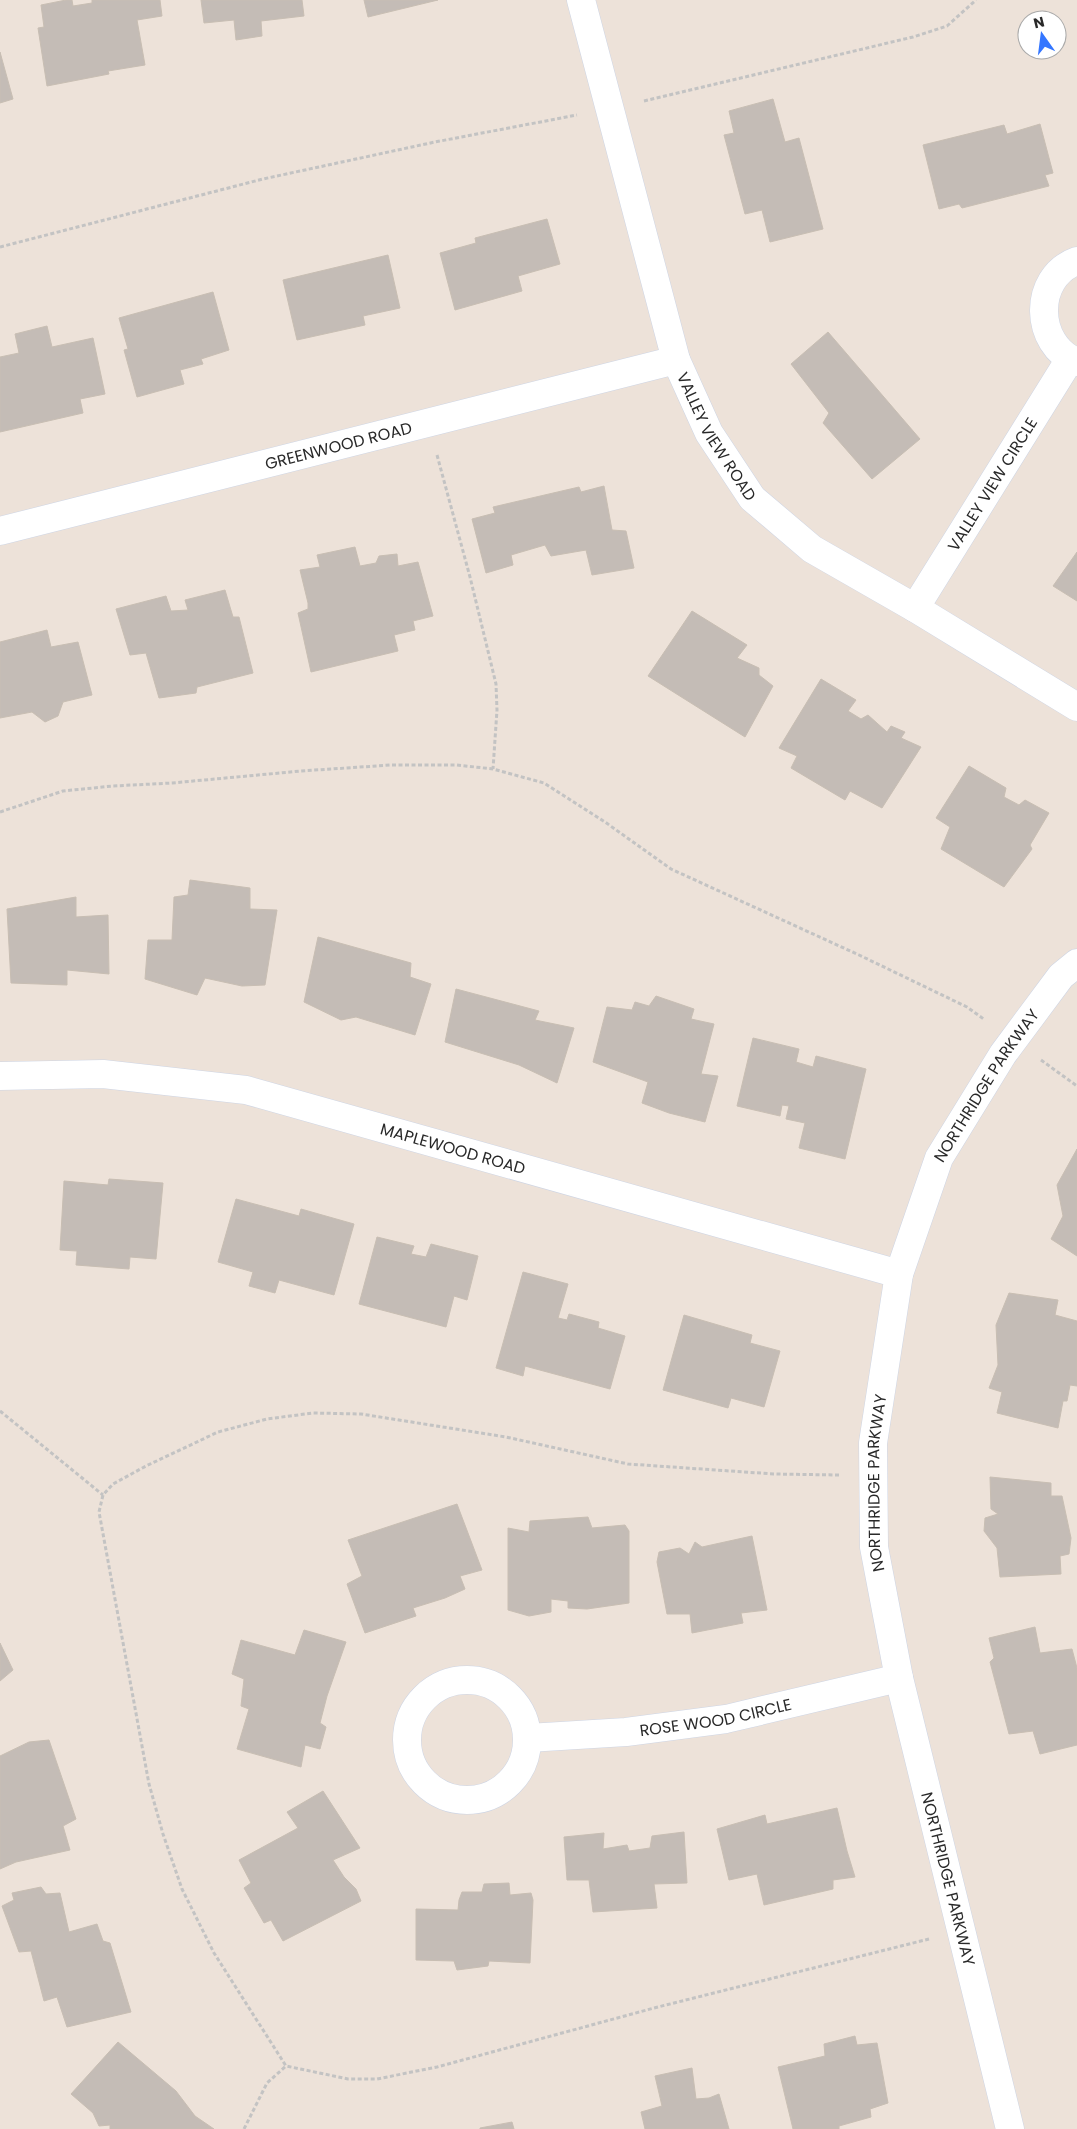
<svg xmlns="http://www.w3.org/2000/svg" width="1077" height="2129" viewBox="0 0 1077 2129" font-family="Poppins,sans-serif">
  <style>
    .building { fill: #c4bcb6; stroke: #c8beb3 }
    .lines { fill: none; stroke-linecap: round; stroke-linejoin: round }
    .minor-casing { stroke: #ced5e4; stroke-width: 29 }
    .path { stroke: #c3c3c3; stroke-width: 3; stroke-dasharray: 4 2.5; stroke-linecap: butt }
    .minor { stroke: #fff; stroke-width: 28 }
    .labels { text-anchor: middle; dominant-baseline: central; stroke-width: 5; stroke-linejoin: round; paint-order: stroke }
    .street-label { font-size: 16px; fill: #292929; stroke: #fff }
  </style>
  <rect width="100%" height="100%" fill="#ede2d9"/>
  <!-- building -->
  <g class="building">
    <path d="M 66,0 L 72,0 L 73,6 L 92,3 L 92,0 L 160,0 L 162,16 L 137,20 L 145,65 L 108,71 L 109,74 L 47,86 L 38,28 L 44,27 L 41,5 Z"/>
    <path d="M 201,0 L 302,0 L 304,16 L 261,21 L 262,36 L 236,40 L 234,20 L 204,23 Z"/>
    <path d="M 364,0 L 438,0 L 368,17 Z"/>
    <path d="M 0,52 L 13,99 L 0,103 Z"/>
    <path d="M 773,99 L 785,142 L 799,138 L 823,229 L 770,242 L 762,210 L 745,214 L 724,135 L 734,133 L 729,111 Z"/>
    <path d="M 1040,124 L 1053,173 L 1045,175 L 1049,186 L 962,208 L 959,204 L 939,209 L 923,145 L 1004,125 L 1007,134 Z"/>
    <path d="M 547,219 L 560,264 L 518,276 L 522,291 L 455,310 L 440,253 L 476,243 L 475,238 Z"/>
    <path d="M 388,255 L 400,308 L 363,316 L 365,325 L 297,340 L 283,280 Z"/>
    <path d="M 213,292 L 229,350 L 201,359 L 203,364 L 180,370 L 184,384 L 137,397 L 124,350 L 128,349 L 119,318 Z"/>
    <path d="M 47,326 L 52,347 L 93,338 L 105,394 L 80,399 L 83,413 L 0,432 L 0,357 L 19,353 L 15,334 Z"/>
    <path d="M 828,332 L 920,439 L 872,479 L 823,423 L 829,413 L 791,364 Z"/>
    <path d="M 604,486 L 612,530 L 626,531 L 634,568 L 592,575 L 586,550 L 551,556 L 545,545 L 511,555 L 513,565 L 486,573 L 472,519 L 495,513 L 493,507 L 579,487 L 581,492 Z"/>
    <path d="M 355,547 L 360,566 L 376,563 L 379,556 L 397,554 L 398,566 L 418,562 L 433,616 L 413,621 L 415,630 L 394,635 L 398,651 L 311,672 L 298,613 L 308,609 L 308,603 L 300,570 L 320,567 L 317,555 Z"/>
    <path d="M 1077,552 L 1077,601 L 1053,586 Z"/>
    <path d="M 225,590 L 233,617 L 239,617 L 253,673 L 197,687 L 196,693 L 159,698 L 146,653 L 130,655 L 116,609 L 166,596 L 171,611 L 188,610 L 185,600 Z"/>
    <path d="M 692,611 L 747,645 L 737,658 L 759,668 L 759,675 L 773,686 L 745,737 L 648,676 Z"/>
    <path d="M 47,630 L 51,647 L 78,642 L 92,695 L 63,702 L 58,716 L 45,722 L 32,712 L 0,718 L 0,642 Z"/>
    <path d="M 821,679 L 856,700 L 848,711 L 861,719 L 868,715 L 887,732 L 891,726 L 905,732 L 901,738 L 921,747 L 882,808 L 850,791 L 845,800 L 791,768 L 797,756 L 779,748 Z"/>
    <path d="M 969,766 L 1006,788 L 1004,797 L 1019,805 L 1025,800 L 1049,813 L 1030,845 L 1032,849 L 1004,887 L 941,849 L 950,827 L 936,818 Z"/>
    <path d="M 190,880 L 250,888 L 250,909 L 277,910 L 265,985 L 242,986 L 205,978 L 197,995 L 145,979 L 148,940 L 172,940 L 174,897 L 188,895 Z"/>
    <path d="M 76,897 L 76,917 L 108,915 L 109,974 L 67,970 L 67,985 L 11,983 L 7,909 Z"/>
    <path d="M 318,937 L 411,963 L 410,977 L 431,984 L 415,1035 L 356,1017 L 341,1020 L 304,1002 Z"/>
    <path d="M 456,989 L 539,1011 L 535,1020 L 574,1028 L 557,1083 L 519,1065 L 445,1042 Z"/>
    <path d="M 656,996 L 694,1009 L 691,1019 L 714,1024 L 701,1074 L 718,1076 L 705,1122 L 669,1113 L 642,1103 L 648,1082 L 593,1062 L 607,1007 L 632,1010 L 635,1002 L 649,1006 Z"/>
    <path d="M 753,1038 L 799,1049 L 796,1062 L 813,1067 L 816,1056 L 866,1069 L 845,1159 L 799,1148 L 805,1123 L 786,1119 L 789,1106 L 782,1105 L 780,1116 L 737,1106 Z"/>
    <path d="M 1077,1149 L 1077,1256 L 1051,1239 L 1063,1216 L 1057,1185 Z"/>
    <path d="M 109,1179 L 163,1183 L 156,1259 L 130,1257 L 129,1269 L 76,1265 L 77,1251 L 60,1250 L 64,1181 L 108,1185 Z"/>
    <path d="M 236,1199 L 299,1216 L 301,1209 L 354,1224 L 334,1295 L 279,1280 L 275,1293 L 249,1286 L 253,1272 L 218,1262 Z"/>
    <path d="M 377,1237 L 414,1246 L 411,1254 L 426,1257 L 431,1244 L 478,1256 L 467,1300 L 454,1296 L 446,1327 L 359,1304 Z"/>
    <path d="M 523,1272 L 568,1284 L 558,1318 L 567,1320 L 569,1314 L 599,1322 L 598,1328 L 625,1336 L 610,1389 L 525,1366 L 523,1376 L 496,1368 Z"/>
    <path d="M 1009,1293 L 1058,1300 L 1055,1315 L 1077,1321 L 1077,1386 L 1070,1385 L 1067,1401 L 1063,1401 L 1058,1428 L 997,1413 L 1002,1392 L 989,1388 L 998,1365 L 996,1325 Z"/>
    <path d="M 684,1315 L 752,1335 L 750,1343 L 780,1351 L 764,1407 L 731,1398 L 728,1408 L 663,1390 Z"/>
    <path d="M 990,1477 L 1051,1483 L 1051,1496 L 1062,1496 L 1071,1538 L 1069,1554 L 1060,1556 L 1061,1574 L 1000,1577 L 997,1548 L 984,1531 L 985,1518 L 998,1514 L 991,1509 Z"/>
    <path d="M 457,1504 L 482,1570 L 460,1576 L 465,1589 L 445,1598 L 413,1608 L 416,1616 L 365,1633 L 347,1584 L 362,1576 L 348,1540 Z"/>
    <path d="M 588,1517 L 592,1528 L 625,1525 L 629,1531 L 629,1603 L 587,1609 L 568,1608 L 568,1601 L 551,1599 L 551,1612 L 529,1616 L 508,1610 L 508,1528 L 529,1532 L 530,1521 Z"/>
    <path d="M 752,1536 L 767,1610 L 741,1613 L 743,1623 L 692,1633 L 690,1614 L 667,1614 L 657,1562 L 659,1552 L 680,1548 L 689,1554 L 695,1542 L 702,1547 Z"/>
    <path d="M 1035,1627 L 1040,1653 L 1072,1649 L 1077,1668 L 1077,1745 L 1040,1754 L 1033,1731 L 1009,1734 L 990,1662 L 994,1658 L 989,1638 Z"/>
    <path d="M 304,1630 L 346,1642 L 327,1696 L 320,1723 L 326,1727 L 320,1749 L 305,1745 L 301,1767 L 237,1749 L 249,1709 L 241,1706 L 244,1679 L 232,1674 L 241,1640 L 295,1655 Z"/>
    <path d="M 0,1643 L 13,1670 L 0,1681 Z"/>
    <path d="M 49,1740 L 76,1819 L 63,1826 L 70,1850 L 16,1862 L 0,1869 L 0,1756 L 29,1742 Z"/>
    <path d="M 323,1791 L 360,1848 L 333,1860 L 344,1877 L 356,1889 L 361,1901 L 283,1941 L 271,1920 L 264,1923 L 244,1888 L 251,1883 L 239,1860 L 298,1828 L 287,1812 Z"/>
    <path d="M 837,1808 L 847,1851 L 855,1877 L 833,1880 L 833,1889 L 764,1905 L 757,1874 L 729,1880 L 717,1829 L 765,1815 L 767,1824 Z"/>
    <path d="M 684,1832 L 687,1883 L 654,1884 L 657,1908 L 593,1912 L 589,1880 L 567,1880 L 564,1837 L 604,1833 L 603,1849 L 627,1845 L 629,1851 L 650,1848 L 652,1836 Z"/>
    <path d="M 509,1883 L 510,1895 L 531,1893 L 533,1900 L 530,1963 L 489,1961 L 488,1966 L 457,1970 L 454,1961 L 416,1960 L 416,1909 L 458,1910 L 459,1900 L 462,1892 L 482,1892 L 484,1884 Z"/>
    <path d="M 41,1887 L 46,1894 L 60,1893 L 69,1932 L 97,1924 L 103,1941 L 110,1943 L 131,2012 L 67,2027 L 57,1997 L 44,2001 L 31,1951 L 19,1952 L 2,1906 L 14,1900 L 12,1893 Z"/>
    <path d="M 855,2036 L 857,2045 L 877,2043 L 888,2103 L 870,2109 L 871,2117 L 839,2126 L 839,2129 L 793,2129 L 778,2067 L 825,2056 L 824,2044 Z"/>
    <path d="M 118,2042 L 176,2091 L 195,2116 L 214,2129 L 110,2129 L 110,2125 L 99,2126 L 93,2113 L 71,2094 Z"/>
    <path d="M 692,2068 L 696,2099 L 709,2098 L 719,2094 L 729,2129 L 645,2129 L 641,2112 L 662,2106 L 655,2076 Z"/>
    <path d="M 512,2122 L 514,2129 L 480,2129 L 480,2128 Z"/>
  </g>
  <g class="lines">
    <defs>
      <g id="minor">
        <path id="s1" d="M 581,0 L 676,360 L 709,433 L 752,498 L 812,549 L 915,608 L 1077,707"/>
        <path d="M 1077,261 C 1032,277 1034,345 1077,362"/>
        <path id="s2" d="M 0,531 L 676,360"/>
        <path id="s3" d="M 915,608 L 1070,359"/>
        <path id="s4" d="M 0,1076 L 103,1074 L 246,1090 L 899,1274"/>
        <circle cx="467" cy="1740" r="60"/>
        <path id="s5" d="M 528,1738 L 626,1732 L 726,1719 L 899,1678"/>
        <path id="s6" d="M 1010,2129 L 899,1678 L 874,1547 L 873,1443 L 899,1274 L 939,1158 L 1003,1054 L 1061,976 L 1077,963"/>
      </g>
    </defs>
    <!-- minor casing -->
    <use href="#minor" class="minor-casing"/>
    <!-- path -->
    <g class="path">
      <path d="M 644,101 L 913,37 L 947,26 L 976,0"/>
      <path d="M 0,247 L 263,179 L 435,142 L 577,115"/>
      <path d="M 437,455 L 470,577 L 496,684 L 497,710 L 493,769"/>
      <path d="M 0,812 L 63,791 L 113,786 L 172,783 L 301,771 L 391,765 L 457,765 L 493,769 L 544,783 L 605,822 L 671,869 L 859,955 L 967,1007 L 985,1020"/>
      <path d="M 1041,1060 L 1077,1086"/>
      <path d="M 0,1411 L 103,1495"/>
      <path d="M 839,1475 L 774,1474 L 628,1464 L 506,1437 L 361,1414 L 313,1413 L 267,1419 L 218,1432 L 146,1466 L 113,1484 L 103,1495 L 99,1512 L 149,1784 L 163,1834 L 182,1889 L 214,1953 L 286,2066 L 348,2079 L 377,2079 L 437,2067 L 654,2008 L 929,1939"/>
      <path d="M 244,2129 L 267,2083 L 286,2066"/>
    </g>
    <!-- minor -->
    <use href="#minor" class="minor"/>
  </g>
  <g class="labels">
    <!-- street labels -->
    <g class="street-label">
      <text stroke="none"><textPath href="#s1" startOffset="459">VALLEY VIEW ROAD</textPath></text>
      <text stroke="none"><textPath href="#s2" startOffset="349">GREENWOOD ROAD</textPath></text>
      <text stroke="none"><textPath href="#s3" startOffset="146">VALLEY VIEW CIRCLE</textPath></text>
      <text stroke="none"><textPath href="#s6" startOffset="1082">NORTHRIDGE PARKWAY</textPath></text>
      <text stroke="none"><textPath href="#s4" startOffset="462">MAPLEWOOD ROAD</textPath></text>
      <text stroke="none"><textPath href="#s6" startOffset="662">NORTHRIDGE PARKWAY</textPath></text>
      <text stroke="none"><textPath href="#s5" startOffset="189">ROSE WOOD CIRCLE</textPath></text>
      <text transform="translate(948 1879) rotate(76)">NORTHRIDGE PARKWAY</text>
    </g>
  </g>
  <!-- north arrow -->
  <g transform="translate(1042 35) rotate(346)"><circle r="24" fill="#ffffff" stroke="#a9a9a9"/>
  <path d="M0-4L9 19L0 12L-9 19Z" fill="#3476ff"/>
  <text y="-8" font-size="14" font-weight="bold" text-anchor="middle" fill="#292929">N</text>
  </g>
</svg>
